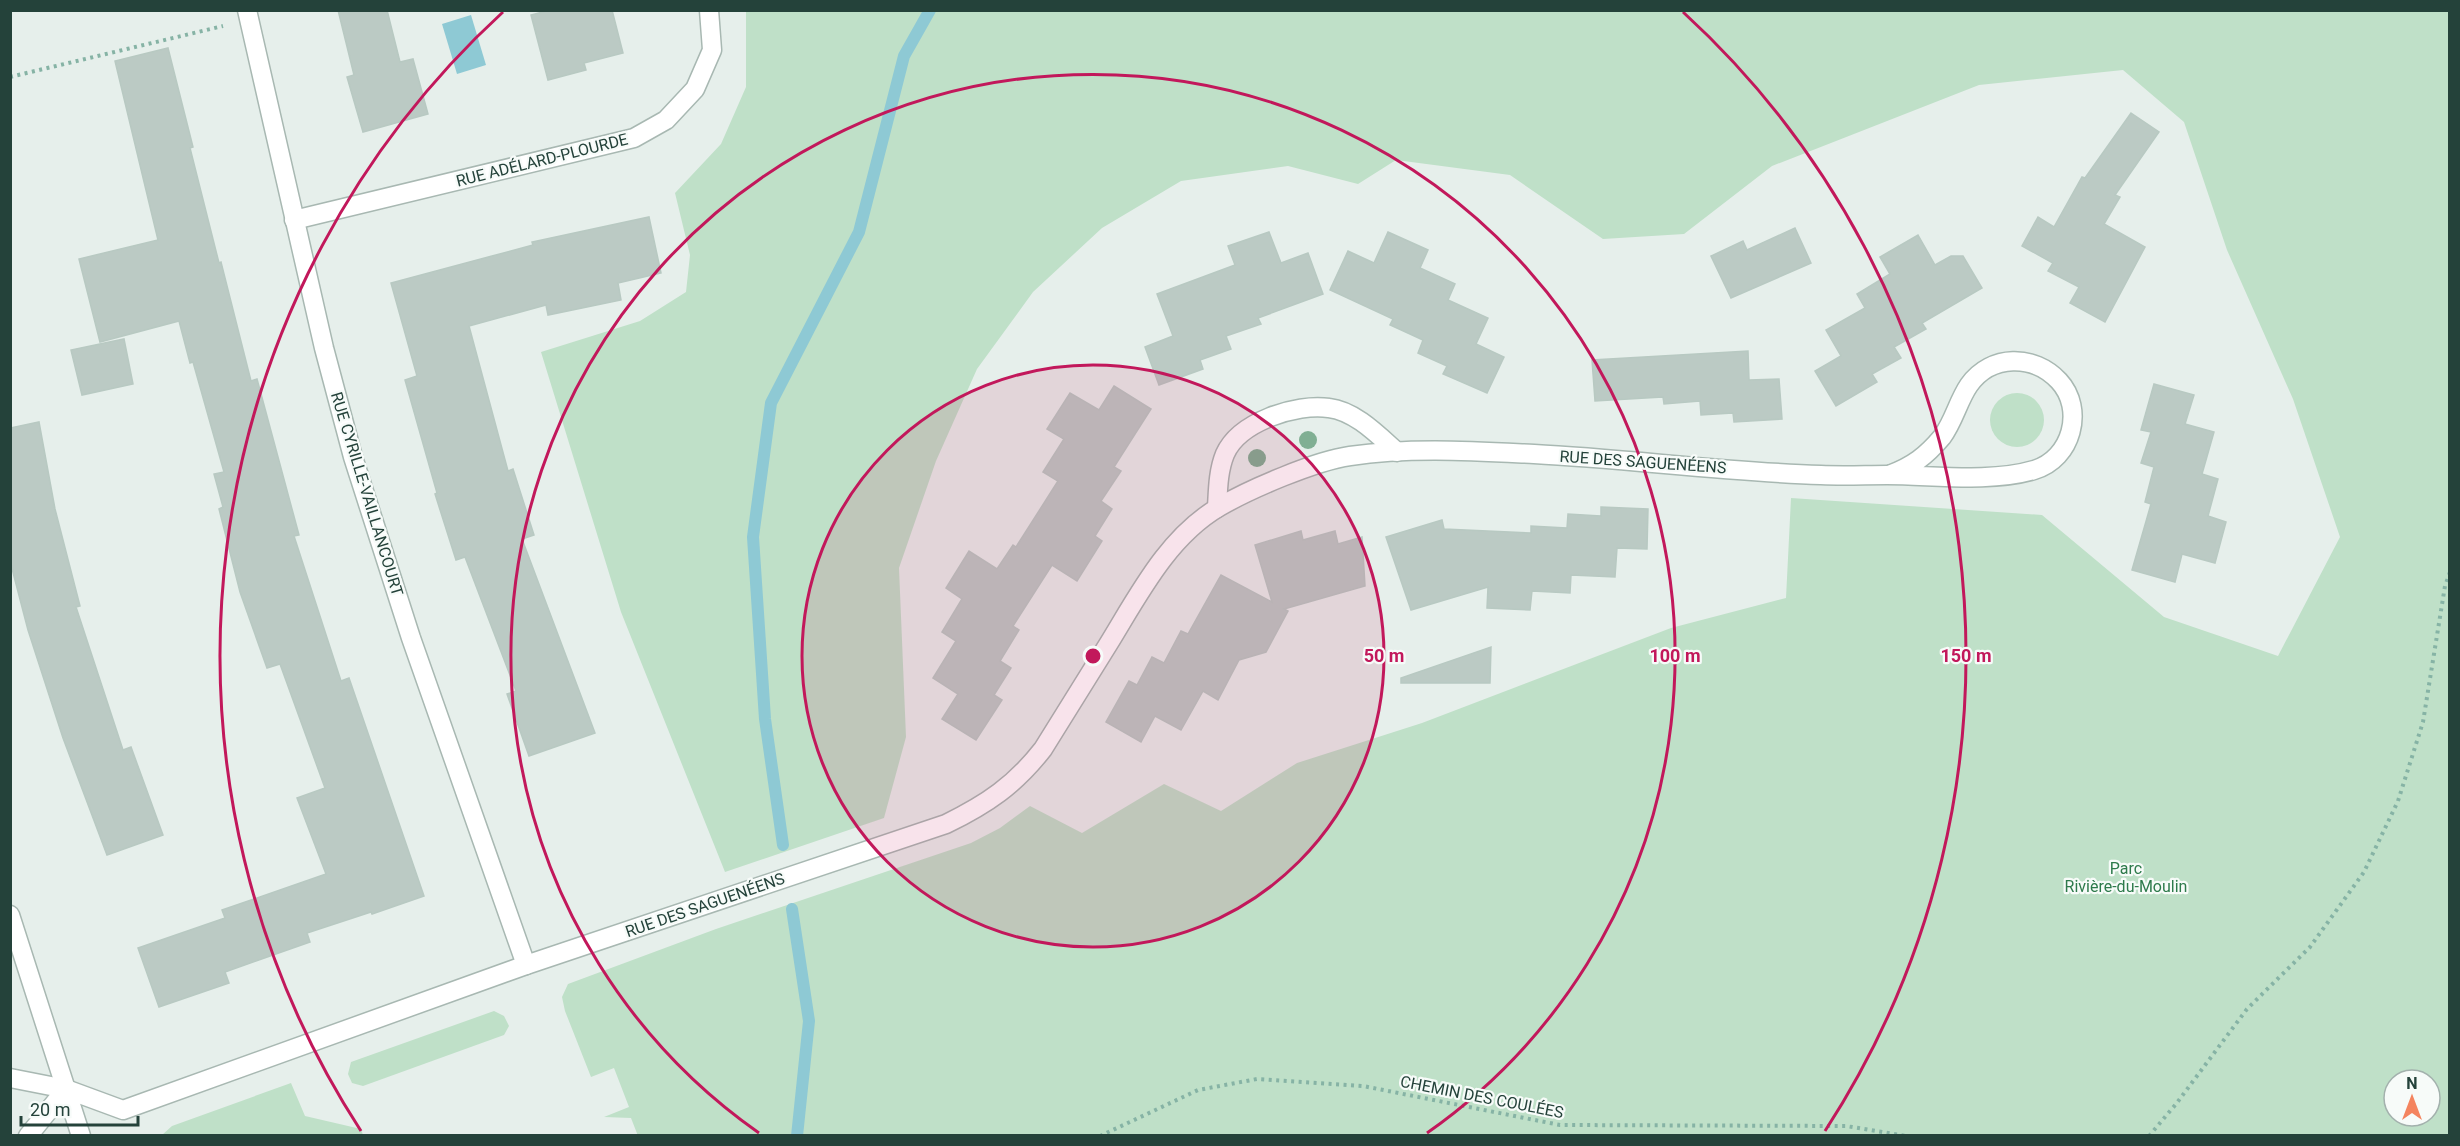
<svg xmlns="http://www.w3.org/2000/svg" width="2460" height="1146" viewBox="0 0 2460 1146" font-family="Roboto,sans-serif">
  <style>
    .green { fill: #bfe0c8; fill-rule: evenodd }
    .water { fill: #8ec9d4 }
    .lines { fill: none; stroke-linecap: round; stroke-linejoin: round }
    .stream { stroke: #8ec9d4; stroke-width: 12 }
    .building { fill: #bbcac4; stroke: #b8c9c2; stroke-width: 1.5 }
    .minor-casing { stroke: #a8b8b2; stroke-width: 21 }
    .path { stroke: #86b3a5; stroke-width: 4; stroke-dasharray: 3 4.5; stroke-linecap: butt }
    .minor { stroke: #fff; stroke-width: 18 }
    .tree { fill: #80af93 }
    .ring { fill: none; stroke: #c2185b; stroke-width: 3 }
    .labels { text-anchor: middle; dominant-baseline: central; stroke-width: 4.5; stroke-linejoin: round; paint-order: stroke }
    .street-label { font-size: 16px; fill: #24423a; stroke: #f7fbf9 }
    .park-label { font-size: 16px; fill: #2d7a4b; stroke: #f7fbf9 }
    .centre { fill: #c2185b; stroke: #f7fbf9; stroke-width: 3 }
    .ring-label { font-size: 18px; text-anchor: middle; font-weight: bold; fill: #c2185b; stroke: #f7fbf9; stroke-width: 4.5; stroke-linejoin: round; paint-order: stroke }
  </style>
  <rect width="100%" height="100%" fill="#e6efeb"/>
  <!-- green -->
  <g class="green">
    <path d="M 746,11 L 2449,11 L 2449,1135 L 638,1136 L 631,1118 L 604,1117 L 629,1107 L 614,1068 L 591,1077 L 565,1011 L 562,997 L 568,984 L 716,929 L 971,843 L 1000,828 L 1030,806 L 1082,833 L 1164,784 L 1221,811 L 1297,763 L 1422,723 L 1671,628 L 1786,598 L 1791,498 L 2042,515 L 2164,617 L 2278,656 L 2340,537 L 2293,399 L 2227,250 L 2184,122 L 2123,70 L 1979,85 L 1772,166 L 1684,234 L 1603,239 L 1510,175 L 1396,160 L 1358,184 L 1288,166 L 1181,181 L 1102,228 L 1033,292 L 977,369 L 936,461 L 899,568 L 906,737 L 884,818 L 725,872 L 621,612 L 541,352 L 640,321 L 686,292 L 690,255 L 675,193 L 721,144 L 746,87 ZM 2394,1080 L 2430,1080 L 2430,1116 L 2394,1116 Z"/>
    <circle cx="2017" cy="420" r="27"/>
    <path d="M 494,1011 L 504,1016 L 509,1026 L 504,1035 L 363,1086 L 352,1083 L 348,1074 L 351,1062 Z"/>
    <path d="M 291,1083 L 305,1116 L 361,1129 L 363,1135 L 162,1135 L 172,1126 Z"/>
  </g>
  <!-- water -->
  <path class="water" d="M 471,15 L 486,65 L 457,74 L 442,24 Z"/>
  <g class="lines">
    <!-- stream -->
    <g class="stream">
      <path d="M 783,845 L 765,719 L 753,537 L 771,403 L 859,232 L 904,56 L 930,10"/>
      <path d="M 792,909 L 809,1021 L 797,1136"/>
    </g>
  </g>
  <!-- building -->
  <g class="building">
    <path d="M 338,10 L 387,10 L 400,62 L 413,59 L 428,114 L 363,132 L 347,77 L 354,75 Z"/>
    <path d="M 550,10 L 612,10 L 623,53 L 584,63 L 586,70 L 548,80 L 531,15 Z"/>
    <path d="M 168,48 L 193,147 L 190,148 L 219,263 L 221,262 L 251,381 L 257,379 L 299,535 L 294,536 L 341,681 L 349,678 L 424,896 L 372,914 L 371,912 L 307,933 L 310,942 L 225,972 L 229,983 L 159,1007 L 138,948 L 225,918 L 222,910 L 326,874 L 297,798 L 325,788 L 280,664 L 267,668 L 240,592 L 219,509 L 223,507 L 214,474 L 224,472 L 193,362 L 190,363 L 179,321 L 100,342 L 79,259 L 158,240 L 115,61 Z"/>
    <path d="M 2131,113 L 2159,132 L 2115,195 L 2120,197 L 2104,224 L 2145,247 L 2105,322 L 2070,303 L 2079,287 L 2048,271 L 2053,263 L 2022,246 L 2038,217 L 2054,227 L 2082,177 L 2085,178 Z"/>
    <path d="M 649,217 L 661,273 L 618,283 L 621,300 L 548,315 L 546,305 L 469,326 L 508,471 L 513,469 L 534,535 L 522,539 L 595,733 L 529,756 L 507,694 L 516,691 L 465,557 L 456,560 L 435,494 L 437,493 L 405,380 L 417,376 L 391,283 L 533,245 L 532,242 Z"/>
    <path d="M 1795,228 L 1811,263 L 1731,298 L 1711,256 L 1743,241 L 1747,250 Z"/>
    <path d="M 1269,232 L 1281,263 L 1308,253 L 1323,294 L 1258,318 L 1261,324 L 1226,336 L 1231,349 L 1200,360 L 1203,369 L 1159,385 L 1145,347 L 1173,336 L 1157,294 L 1235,265 L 1228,246 Z"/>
    <path d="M 1388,232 L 1428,250 L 1420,268 L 1455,284 L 1448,300 L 1488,318 L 1476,344 L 1504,357 L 1487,393 L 1443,374 L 1447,366 L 1418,353 L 1423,340 L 1390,325 L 1393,319 L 1330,290 L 1348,251 L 1374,263 Z"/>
    <path d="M 1918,235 L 1935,265 L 1951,256 L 1963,256 L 1982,288 L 1922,323 L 1926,329 L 1894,347 L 1901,358 L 1872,374 L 1877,382 L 1836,406 L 1815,371 L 1841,356 L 1826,330 L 1865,308 L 1857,294 L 1890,274 L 1880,257 Z"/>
    <path d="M 124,339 L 133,384 L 82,395 L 71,350 Z"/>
    <path d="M 1748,351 L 1749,380 L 1779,379 L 1782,419 L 1734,422 L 1733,413 L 1701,415 L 1700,401 L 1664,404 L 1663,397 L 1595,401 L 1592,360 Z"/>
    <path d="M 2154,384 L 2194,395 L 2185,424 L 2214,432 L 2202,474 L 2218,479 L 2208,516 L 2226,522 L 2215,563 L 2182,554 L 2175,582 L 2132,570 L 2151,504 L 2145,502 L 2154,467 L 2141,463 L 2151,432 L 2141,430 Z"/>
    <path d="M 1114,386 L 1151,409 L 1114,467 L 1121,471 L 1101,501 L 1112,509 L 1095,536 L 1102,541 L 1077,581 L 1052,565 L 1013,626 L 1019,630 L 1000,661 L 1011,668 L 994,695 L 1002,700 L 976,740 L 942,719 L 958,694 L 933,678 L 956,641 L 942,632 L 962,599 L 946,588 L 969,551 L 997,569 L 1013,545 L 1016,547 L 1058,481 L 1043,472 L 1064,439 L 1047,429 L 1070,393 L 1099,410 Z"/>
    <path d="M 39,422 L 55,509 L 80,606 L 76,607 L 123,750 L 131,747 L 163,835 L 107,855 L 63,738 L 28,630 L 10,561 L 10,428 Z"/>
    <path d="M 1601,507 L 1648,509 L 1647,549 L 1617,548 L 1615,577 L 1571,575 L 1570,593 L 1532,591 L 1530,610 L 1487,608 L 1488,587 L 1411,610 L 1386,537 L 1442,520 L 1444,529 L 1531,533 L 1531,526 L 1567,528 L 1568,514 L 1601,516 Z"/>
    <path d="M 1301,531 L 1303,540 L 1335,531 L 1338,544 L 1362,537 L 1365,586 L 1284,609 L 1288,611 L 1266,652 L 1239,660 L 1218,700 L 1203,691 L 1181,730 L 1155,716 L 1141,742 L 1106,722 L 1129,681 L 1137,685 L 1152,657 L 1164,663 L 1181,631 L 1188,634 L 1221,575 L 1272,602 L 1255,545 Z"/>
    <path d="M 1491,647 L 1490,683 L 1401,683 L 1401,678 Z"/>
  </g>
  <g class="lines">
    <defs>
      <g id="minor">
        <path d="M 247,10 L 324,348 L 353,457 L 411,638 L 526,965"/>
        <path d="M 294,220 L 634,138 L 666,120 L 695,89 L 712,50 L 709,10"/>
        <path d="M 1217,508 C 1218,490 1218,471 1225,454 C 1239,422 1296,403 1329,408 C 1355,411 1378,435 1397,452"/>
        <path d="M 10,915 L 81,1136"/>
        <path d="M 10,1078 L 66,1089 L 123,1110 L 526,965 L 946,824 C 987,804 1015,785 1043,749 C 1065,714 1087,678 1109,643 C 1139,594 1168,537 1219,507 C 1250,489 1315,461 1350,456 C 1410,447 1473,451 1534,454 C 1630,459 1725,472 1821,475 C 1843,476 1865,475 1887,475 C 1933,475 1990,483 2034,470 C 2072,459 2085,409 2059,381 C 2034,354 1991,354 1969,385 C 1958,401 1954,421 1942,437 C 1926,456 1913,466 1889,475"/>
        <path d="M 28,1136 L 66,1089"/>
      </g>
    </defs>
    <!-- minor casing -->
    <use href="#minor" class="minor-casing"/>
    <!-- path -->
    <g class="path">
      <path d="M 10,77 L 223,26"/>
      <path d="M 1100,1136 L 1198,1090 L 1257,1079 L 1363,1086 L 1560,1125 L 1846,1126 L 1906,1136"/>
      <path d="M 2149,1136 L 2176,1104 L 2247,1009 L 2310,947 L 2364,872 L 2398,801 L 2423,722 L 2445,586 L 2450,572"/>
    </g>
    <!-- minor -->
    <use href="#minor" class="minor"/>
  </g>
  <!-- trees -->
  <g class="tree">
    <circle cx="1308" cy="440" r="9"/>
    <circle cx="1257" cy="458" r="9"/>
  </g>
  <!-- distance rings -->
  <circle cx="1093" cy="656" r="291" fill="#c2185b" fill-opacity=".12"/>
  <g class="ring">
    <circle cx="1093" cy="656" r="291"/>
    <path d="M759 1133A582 582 0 1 1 1427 1133"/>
    <path d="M361 1131A873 873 0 0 1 503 12M1683 12A873 873 0 0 1 1825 1131"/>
  </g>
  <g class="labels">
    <!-- street labels -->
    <g class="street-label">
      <text transform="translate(542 160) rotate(-14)">RUE ADÉLARD-PLOURDE</text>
      <text transform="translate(1643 462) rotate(4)">RUE DES SAGUENÉENS</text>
      <text transform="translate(367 494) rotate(73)">RUE CYRILLE-VAILLANCOURT</text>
      <text transform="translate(705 905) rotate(-19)">RUE DES SAGUENÉENS</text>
      <text transform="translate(1482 1097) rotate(11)">CHEMIN DES COULÉES</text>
    </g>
    <!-- park labels -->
    <g class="park-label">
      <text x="2126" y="868">Parc<tspan x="2126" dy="18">Rivière-du-Moulin</tspan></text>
    </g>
  </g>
  <circle cx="1093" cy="656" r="9" class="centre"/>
  <g class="ring-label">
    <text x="1384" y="662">50 m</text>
    <text x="1675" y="662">100 m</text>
    <text x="1966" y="662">150 m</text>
  </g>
  <!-- border -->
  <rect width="2460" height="1146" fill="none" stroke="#24423a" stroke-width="24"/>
  <!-- north arrow -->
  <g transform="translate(2412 1098)"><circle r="28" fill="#f7fbf9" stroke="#a3b1ad" stroke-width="1.5"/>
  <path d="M0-4.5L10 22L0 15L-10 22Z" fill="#f4845f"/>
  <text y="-9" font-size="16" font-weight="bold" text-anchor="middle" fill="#24423a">N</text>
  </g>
  <!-- scale -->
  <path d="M21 1116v9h117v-9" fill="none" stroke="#24423a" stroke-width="3"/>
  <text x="30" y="1116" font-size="18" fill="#24423a" stroke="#f7fbf9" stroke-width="4.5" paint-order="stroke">20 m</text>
</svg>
